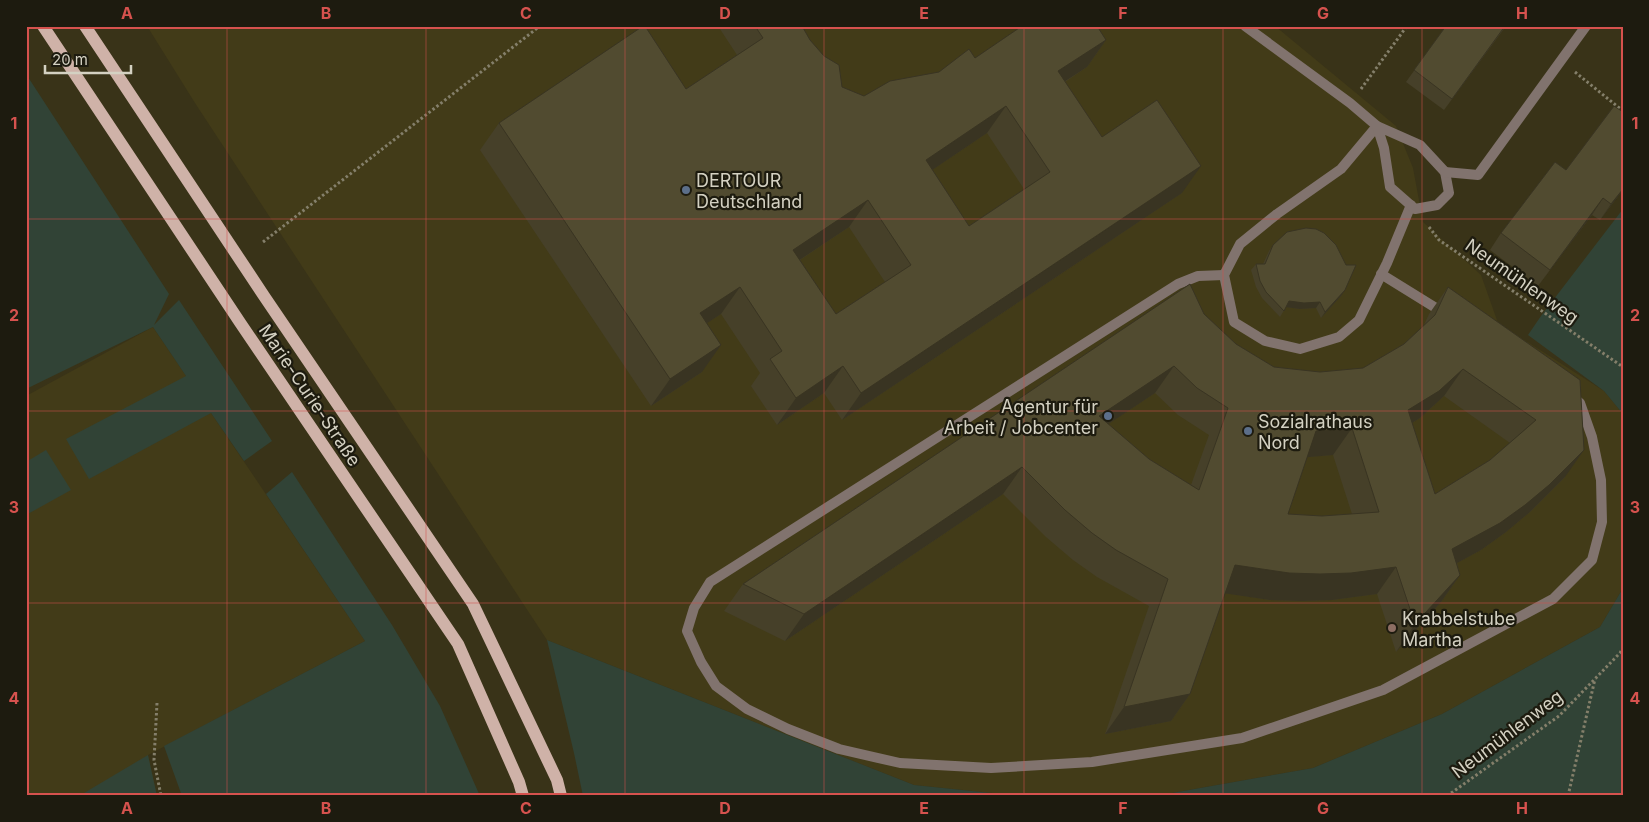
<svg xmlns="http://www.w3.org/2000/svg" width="1649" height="822" viewBox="0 0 1649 822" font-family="Inter,sans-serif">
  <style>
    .built { fill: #423b18 }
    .green { fill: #314336 }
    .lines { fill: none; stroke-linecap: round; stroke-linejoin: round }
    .path { stroke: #847f6a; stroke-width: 3; stroke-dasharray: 2.5 2.5; stroke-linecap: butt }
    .lane { stroke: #81736e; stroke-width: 10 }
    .street { stroke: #81736e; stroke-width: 10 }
    .primary { stroke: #cfb2a8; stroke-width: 12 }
    .wall { fill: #464029; fill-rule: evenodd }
    .shaded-wall { fill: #393422 }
    .building { fill: #514b30; stroke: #393422; fill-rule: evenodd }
    .grid { fill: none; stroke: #d6524e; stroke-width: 1; stroke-opacity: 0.55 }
    .service-dot { fill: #5c6f8a; stroke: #1d1b0f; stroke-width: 2 }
    .education-dot { fill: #8d6e63; stroke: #1d1b0f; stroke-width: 2 }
    .labels { text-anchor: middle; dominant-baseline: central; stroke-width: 4.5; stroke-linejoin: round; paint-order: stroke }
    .poi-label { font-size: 18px; fill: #d4d1c2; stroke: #1d1b0f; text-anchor: start }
    .street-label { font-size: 18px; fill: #d4d1c2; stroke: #1d1b0f }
    .neatline { fill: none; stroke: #d6524e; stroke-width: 2 }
    .grid-label { font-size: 16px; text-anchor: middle; font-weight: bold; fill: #d6524e }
  </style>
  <rect width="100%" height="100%" fill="#393318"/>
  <!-- built -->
  <g class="built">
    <path d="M 147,26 L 1275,26 L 1396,126 L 1413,168 L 1423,222 L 1481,275 L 1498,323 L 1604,391 L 1623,414 L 1623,588 L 1600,627 L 1442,714 L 1313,768 L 1155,796 L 1020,796 L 914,785 L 547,640 L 195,103 Z"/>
    <path d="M 153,327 L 365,641 L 148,755 L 157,796 L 26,796 L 26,396 Z"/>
  </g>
  <!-- green -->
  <g class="green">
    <path d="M 26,74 L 169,294 L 154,325 L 179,300 L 272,441 L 244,461 L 211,413 L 89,479 L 66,439 L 186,376 L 153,327 L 26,389 Z"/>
    <path d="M 1623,209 L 1623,414 L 1604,391 L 1528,335 L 1541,316 Z"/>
    <path d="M 46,450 L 71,490 L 26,515 L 26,462 Z"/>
    <path d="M 292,472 L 392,625 L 440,706 L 480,796 L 182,796 L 164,746 L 365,641 L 266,494 Z"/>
    <path d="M 1623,588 L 1623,796 L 1155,796 L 1313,768 L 1442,714 L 1600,627 Z"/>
    <path d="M 547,640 L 914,785 L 1020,796 L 583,796 L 574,753 Z"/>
    <path d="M 148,755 L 157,796 L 79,796 Z"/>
  </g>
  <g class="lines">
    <!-- path -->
    <g class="path">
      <path d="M 1575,72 L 1623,111"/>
      <path d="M 1361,89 L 1407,26"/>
      <path d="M 1429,227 L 1439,240 L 1623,367"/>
      <path d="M 263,242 L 540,26"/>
      <path d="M 157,703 L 154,760 L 161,796"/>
      <path d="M 1447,796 L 1559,716 L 1620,653 L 1623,648"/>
      <path d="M 1568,796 L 1595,679"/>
    </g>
    <!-- lane -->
    <g class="lane">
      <path d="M 1377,126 L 1341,169 L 1277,214 L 1240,244 L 1224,275 L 1234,322 L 1265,341 L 1300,349 L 1339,337 L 1359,320 L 1387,263 L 1411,205"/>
      <path d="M 1381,274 L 1444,313"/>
      <path d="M 1224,275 L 1198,276 L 1178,284 L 710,582 L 694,608 L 687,631 L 701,662 L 716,686 L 747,709 L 788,729 L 839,749 L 900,763 L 991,768 L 1092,762 L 1242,738 L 1383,690 L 1553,599 L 1592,560 L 1602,522 L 1601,480 L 1592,437 L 1580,403 L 1573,397"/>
    </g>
    <!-- street -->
    <g class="street">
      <path d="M 1245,26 L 1350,103 L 1377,126 L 1420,145 L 1445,172 L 1449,193 L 1437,205 L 1415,209 L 1390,187 L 1384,148 L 1377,126"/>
      <path d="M 1445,172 L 1478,175 L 1586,26"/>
    </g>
    <!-- primary -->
    <g class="primary">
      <path d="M 43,26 L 241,324 L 458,644 L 519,782 L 523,796"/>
      <path d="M 85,26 L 264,296 L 473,604 L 557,780 L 561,796"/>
    </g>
  </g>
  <!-- wall -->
  <g class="wall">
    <path d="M 718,26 L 802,26 L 810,40 L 842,87 L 864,96 L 939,72 L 975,58 L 1106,40 L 1087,67 L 1065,82 L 1102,137 L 1182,193 L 842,420 L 824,393 L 777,425 L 751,386 L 760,373 L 721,314 L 707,323 L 702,372 L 651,406 L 480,150 L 499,123 L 686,89 L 737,55 ZM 987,133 L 1024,189 L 969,226 L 932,170 ZM 849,227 L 885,282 L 836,314 L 800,260 Z"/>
    <path d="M 1446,26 L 1506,26 L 1444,110 L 1406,82 Z"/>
    <path d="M 1566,170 L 1623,190 L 1600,220 L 1592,215 L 1538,286 L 1490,250 L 1501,233 Z"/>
    <path d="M 1273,245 L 1345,290 L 1341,296 L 1321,318 L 1316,308 L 1300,309 L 1286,307 L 1280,317 L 1262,298 L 1256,287 L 1251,270 L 1256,264 L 1263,264 L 1269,251 Z"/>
    <path d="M 1448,287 L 1580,380 L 1565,477 L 1530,512 L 1506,532 L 1481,550 L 1457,563 L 1460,575 L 1441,602 L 1396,652 L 1377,594 L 1332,600 L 1301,601 L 1270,600 L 1225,593 L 1190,694 L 1171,721 L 1105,734 L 1149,606 L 1097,577 L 1073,560 L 1046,537 L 1003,494 L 785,641 L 724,611 L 743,584 L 1204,314 L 1236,344 L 1274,367 L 1320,372 L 1363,368 L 1404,344 L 1424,325 L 1429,314 ZM 1155,393 L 1178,415 L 1209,435 L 1191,485 L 1149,459 L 1108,424 ZM 1444,396 L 1510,443 L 1490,460 L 1435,494 L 1412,423 L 1420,418 ZM 1333,455 L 1352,514 L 1322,516 L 1288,514 L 1307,457 Z"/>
  </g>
  <!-- shaded-wall -->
  <g class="shaded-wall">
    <path d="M 1106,40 L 1087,67 L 1039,98 L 1058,71 Z"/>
    <path d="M 1006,106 L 987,133 L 907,187 L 926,160 Z"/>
    <path d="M 1201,166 L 1182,193 L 842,420 L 861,393 Z"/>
    <path d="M 1623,189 L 1623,190 L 1600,220 L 1611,204 Z"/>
    <path d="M 1603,198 L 1592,215 L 1538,286 L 1550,270 Z"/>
    <path d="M 868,200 L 849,227 L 774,277 L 793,250 Z"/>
    <path d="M 740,287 L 721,314 L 681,340 L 700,313 Z"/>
    <path d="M 1345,290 L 1341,296 L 1321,318 L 1325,312 Z"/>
    <path d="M 1289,301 L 1320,302 L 1316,308 L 1300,309 L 1285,307 Z"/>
    <path d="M 721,345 L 702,372 L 651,406 L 670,379 Z"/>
    <path d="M 843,366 L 824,393 L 777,425 L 796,398 Z"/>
    <path d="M 1174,366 L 1155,393 L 1080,443 L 1099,416 Z"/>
    <path d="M 1463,369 L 1444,396 L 1420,418 L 1389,437 L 1408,410 Z"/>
    <path d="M 1352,428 L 1333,455 L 1297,458 L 1316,431 Z"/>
    <path d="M 1584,450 L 1565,477 L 1530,512 L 1506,532 L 1481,550 L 1433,576 L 1452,549 Z"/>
    <path d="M 1022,467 L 1003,494 L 785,641 L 804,614 Z"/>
    <path d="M 1235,565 L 1396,567 L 1377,594 L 1332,600 L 1301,601 L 1270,600 L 1216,592 Z"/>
    <path d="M 1460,575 L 1441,602 L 1396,652 L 1415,624 Z"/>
    <path d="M 1190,694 L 1171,721 L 1105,734 L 1124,707 Z"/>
  </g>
  <!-- building -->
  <g class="building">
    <path d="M 643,26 L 645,26 L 686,89 L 763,38 L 755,26 L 802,26 L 810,40 L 824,56 L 839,65 L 842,87 L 864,96 L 890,81 L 939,72 L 969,49 L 975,58 L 1022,26 L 1097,26 L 1106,40 L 1058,71 L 1102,137 L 1157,100 L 1201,166 L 861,393 L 843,366 L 796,398 L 770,359 L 782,351 L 740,287 L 700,313 L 721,345 L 670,379 L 499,123 ZM 1006,106 L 1050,172 L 969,226 L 926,160 ZM 868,200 L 911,265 L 836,314 L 793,250 Z"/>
    <path d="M 1446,26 L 1505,26 L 1452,99 L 1414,70 Z"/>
    <path d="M 1614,106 L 1623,112 L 1623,189 L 1611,204 L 1603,198 L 1550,270 L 1501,233 L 1555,162 L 1566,170 Z"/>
    <path d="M 1306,228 L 1316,229 L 1324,233 L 1336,245 L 1346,265 L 1356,265 L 1345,290 L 1325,312 L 1320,302 L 1304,303 L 1289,301 L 1284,311 L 1266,292 L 1260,281 L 1256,264 L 1265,264 L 1273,245 L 1287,232 Z"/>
    <path d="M 1190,284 L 1204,314 L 1236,344 L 1274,367 L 1320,372 L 1363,368 L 1404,344 L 1435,315 L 1448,287 L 1580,380 L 1584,450 L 1549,485 L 1525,505 L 1500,523 L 1452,549 L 1460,575 L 1415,624 L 1396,567 L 1351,573 L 1320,574 L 1289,573 L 1235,565 L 1190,694 L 1124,707 L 1168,579 L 1116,550 L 1092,533 L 1065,510 L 1022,467 L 804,614 L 743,584 ZM 1174,366 L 1197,388 L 1228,408 L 1199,490 L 1149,459 L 1099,416 ZM 1463,369 L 1536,420 L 1490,460 L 1435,494 L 1408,410 L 1439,391 ZM 1352,428 L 1379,512 L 1322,516 L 1288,514 L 1316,431 Z"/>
  </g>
  <!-- grid -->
  <path class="grid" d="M 227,26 L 227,796M 426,26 L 426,796M 625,26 L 625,796M 824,26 L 824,796M 1024,26 L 1024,796M 1223,26 L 1223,796M 1422,26 L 1422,796M 26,219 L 1623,219M 26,411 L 1623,411M 26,603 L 1623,603"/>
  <!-- markers -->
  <g class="service-dot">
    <circle cx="686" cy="190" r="5"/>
    <circle cx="1108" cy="416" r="5"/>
    <circle cx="1248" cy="431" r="5"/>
  </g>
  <circle class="education-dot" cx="1392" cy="628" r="5"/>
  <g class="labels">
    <!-- poi labels -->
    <g class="poi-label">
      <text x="696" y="180">DERTOUR<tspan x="696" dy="21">Deutschland</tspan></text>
      <text x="1098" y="406" text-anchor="end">Agentur für<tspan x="1098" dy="21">Arbeit / Jobcenter</tspan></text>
      <text x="1258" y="421">Sozialrathaus<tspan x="1258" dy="21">Nord</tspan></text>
      <text x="1402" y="618">Krabbelstube<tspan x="1402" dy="21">Martha</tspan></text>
    </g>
    <!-- street labels -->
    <g class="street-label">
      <text transform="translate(1522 281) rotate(35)">Neumühlenweg</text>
      <text transform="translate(310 395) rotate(56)">Marie-Curie-Straße</text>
      <text transform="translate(1507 734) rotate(-37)">Neumühlenweg</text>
    </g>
  </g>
  <!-- border -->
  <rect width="1649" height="822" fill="none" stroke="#1d1b0f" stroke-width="55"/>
  <!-- scale -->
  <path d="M45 65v8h86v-8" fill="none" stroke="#d4d1c2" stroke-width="2.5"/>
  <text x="52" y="65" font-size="15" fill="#d4d1c2" stroke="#1d1b0f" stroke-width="4" paint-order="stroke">20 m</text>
  <rect x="28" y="28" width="1594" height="766" class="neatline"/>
  <g class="grid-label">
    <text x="127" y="19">A</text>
    <text x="326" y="19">B</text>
    <text x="526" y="19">C</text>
    <text x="725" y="19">D</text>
    <text x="924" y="19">E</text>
    <text x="1123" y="19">F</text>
    <text x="1323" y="19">G</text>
    <text x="1522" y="19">H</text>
    <text x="14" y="129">1</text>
    <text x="1635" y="129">1</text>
    <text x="14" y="321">2</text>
    <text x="1635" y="321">2</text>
    <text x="14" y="513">3</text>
    <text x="1635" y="513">3</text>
    <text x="14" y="704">4</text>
    <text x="1635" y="704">4</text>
    <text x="127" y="814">A</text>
    <text x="326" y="814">B</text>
    <text x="526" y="814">C</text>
    <text x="725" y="814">D</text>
    <text x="924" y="814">E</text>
    <text x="1123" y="814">F</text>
    <text x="1323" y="814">G</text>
    <text x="1522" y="814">H</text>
  </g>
</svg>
